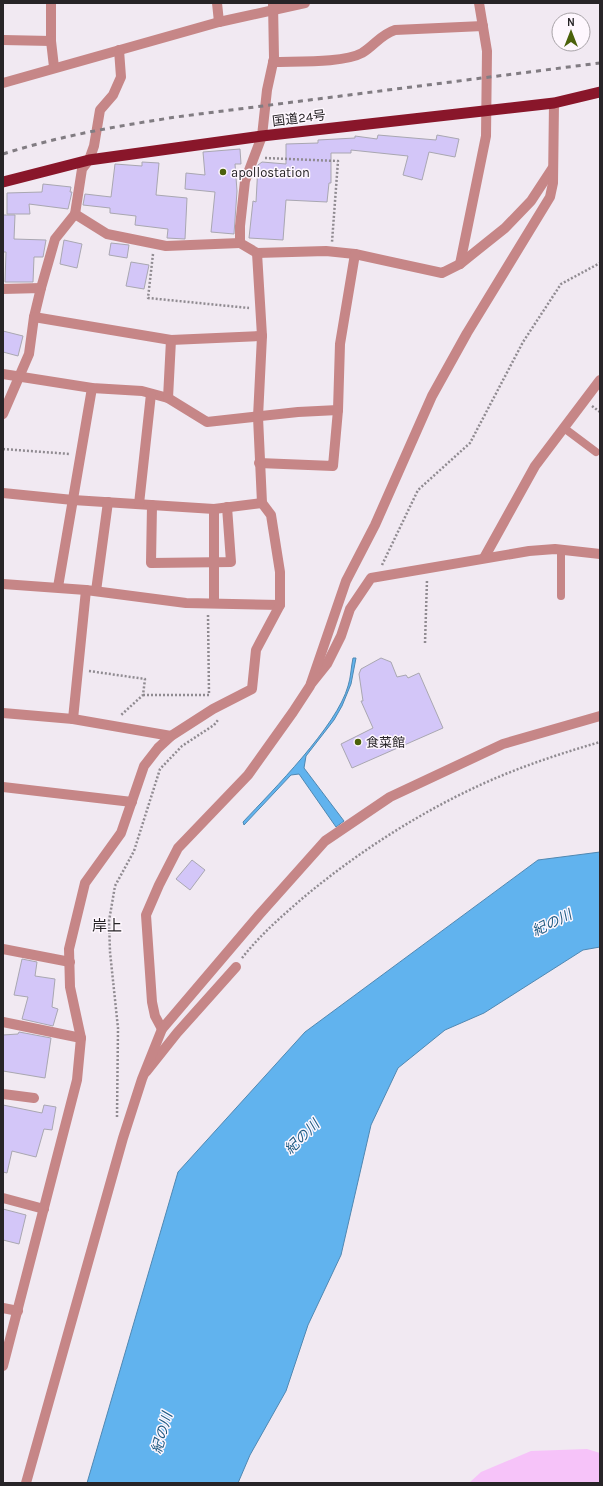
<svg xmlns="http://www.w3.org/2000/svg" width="603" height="1486" viewBox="0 0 603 1486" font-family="Karla,'Noto Sans JP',sans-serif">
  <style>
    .green { fill: #f6c3f9 }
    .water { fill: #61b3ee; stroke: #5088b2 }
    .building { fill: #d3c6f8; stroke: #a9a7b1 }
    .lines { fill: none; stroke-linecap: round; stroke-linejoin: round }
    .path { stroke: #908b91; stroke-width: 2.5; stroke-dasharray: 2 2; stroke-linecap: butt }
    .service { stroke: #c68687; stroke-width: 8 }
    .minor { stroke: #c68687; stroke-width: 10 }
    .tertiary { stroke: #c68687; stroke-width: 10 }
    .trunk { stroke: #89162a; stroke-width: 11 }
    .rail { stroke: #817c82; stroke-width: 3; stroke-dasharray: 5 5; stroke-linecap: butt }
    .poi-dot { fill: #4b610b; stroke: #fef7fe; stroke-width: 1.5 }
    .labels { text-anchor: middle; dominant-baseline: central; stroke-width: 3; stroke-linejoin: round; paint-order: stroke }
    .street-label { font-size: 13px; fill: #272427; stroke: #fef7fe }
    .poi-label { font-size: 13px; fill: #272427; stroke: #fef7fe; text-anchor: start }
    .water-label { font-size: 14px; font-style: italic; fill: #215c83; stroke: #fef7fe }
    .quarter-label { font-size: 15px; fill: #272427; stroke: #fef7fe }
  </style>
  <rect width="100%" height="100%" fill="#f1e9f2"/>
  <!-- green -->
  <path class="green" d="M 587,1449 L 600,1453 L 600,1483 L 469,1483 L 481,1472 L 531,1451 Z"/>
  <!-- water -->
  <g class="water">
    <path d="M 353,658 L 356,658 L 351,684 L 342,706 L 334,720 L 306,756 L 304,768 L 344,821 L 336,827 L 299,774 L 291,775 L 244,825 L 243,822 C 273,790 337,726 348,686 C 351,677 351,667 353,658 Z"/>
    <path d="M 600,852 L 600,947 L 583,950 L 484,1013 L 445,1030 L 398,1068 L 371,1125 L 341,1255 L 308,1325 L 286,1391 L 250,1455 L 238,1483 L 87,1483 L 178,1172 L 305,1032 L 538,860 Z"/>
  </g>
  <!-- building -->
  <g class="building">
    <path d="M 378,135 L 436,140 L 437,135 L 459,139 L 455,157 L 429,152 L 422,180 L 403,175 L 408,156 L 351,150 L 351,153 L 331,153 L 331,183 L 329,183 L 327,202 L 286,200 L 283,240 L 249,238 L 253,201 L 256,202 L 258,165 L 262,162 L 286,164 L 286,144 L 318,143 L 318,140 L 355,138 L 355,136 L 377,139 Z"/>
    <path d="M 240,149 L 241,164 L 235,164 L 237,191 L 234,234 L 211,232 L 215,192 L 185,189 L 186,173 L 205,175 L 203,152 Z"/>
    <path d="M 142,162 L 159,163 L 156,195 L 187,198 L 185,239 L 167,238 L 168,229 L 135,225 L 136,216 L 110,213 L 110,208 L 83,205 L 85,194 L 111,197 L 115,164 L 142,166 Z"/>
    <path d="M 43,184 L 71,187 L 70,192 L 72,192 L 68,209 L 29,204 L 30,214 L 7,214 L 7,193 L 42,192 Z"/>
    <path d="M 3,215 L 15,215 L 14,239 L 46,240 L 43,257 L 34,257 L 33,282 L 5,282 L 6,252 L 3,252 Z"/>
    <path d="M 64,240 L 82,244 L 77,268 L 60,264 Z"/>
    <path d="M 111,243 L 129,245 L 127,258 L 109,255 Z"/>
    <path d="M 131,262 L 149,265 L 144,289 L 126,286 Z"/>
    <path d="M 3,331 L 23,336 L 18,356 L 3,352 Z"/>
    <path d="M 381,658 L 391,662 L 397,677 L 406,675 L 408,678 L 419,673 L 443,728 L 352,768 L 341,744 L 373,728 L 361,701 L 363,701 L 359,674 L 361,669 Z"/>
    <path d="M 192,860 L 205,870 L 190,890 L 176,879 Z"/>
    <path d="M 22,959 L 37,962 L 35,976 L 55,979 L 52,1007 L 58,1009 L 53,1026 L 22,1019 L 28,997 L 14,995 Z"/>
    <path d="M 19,1032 L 51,1038 L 45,1078 L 3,1071 L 3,1035 L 18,1034 Z"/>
    <path d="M 3,1105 L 42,1113 L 44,1105 L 56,1107 L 52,1130 L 44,1129 L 36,1157 L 12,1151 L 7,1173 L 3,1172 Z"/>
    <path d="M 3,1209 L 26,1215 L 19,1244 L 3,1240 Z"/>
  </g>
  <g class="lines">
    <!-- path -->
    <g class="path">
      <path d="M 265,158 L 338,161 L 332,242"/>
      <path d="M 153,254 L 148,298 L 249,308"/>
      <path d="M 592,406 L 600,412"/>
      <path d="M 3,449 L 70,454"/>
      <path d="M 382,565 L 418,490 L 470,443 L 523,342 L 561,284 L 600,263"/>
      <path d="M 425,643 L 427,580"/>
      <path d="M 89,671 L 145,679 L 143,695 L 120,716"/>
      <path d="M 143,695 L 209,695 L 208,614"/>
      <path d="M 242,958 C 260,935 282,916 304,897 C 364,847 436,802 508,773 C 538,761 569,751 600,742"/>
      <path d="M 117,1117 L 118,1028 L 110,952 L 109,921 L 115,886 L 134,851 L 160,769 L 182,746 L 214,725 L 218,720"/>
    </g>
    <!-- service -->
    <g class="service">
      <path d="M 564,428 L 596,452"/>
      <path d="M 561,550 L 561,596"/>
    </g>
    <!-- minor -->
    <g class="minor">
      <path d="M 51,3 L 51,41 L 54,67"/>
      <path d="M 217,3 L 219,22"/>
      <path d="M 273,3 L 274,58 L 267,90 L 262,136 L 245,181 L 240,226 L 240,243 L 257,253 L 326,251 L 355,254 L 442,273 L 460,264 L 505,228 L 531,201 L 552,169"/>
      <path d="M 3,40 L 51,41"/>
      <path d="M 273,62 C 296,61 344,63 362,53 C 375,45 380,35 395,30 L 483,26"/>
      <path d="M 3,83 L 219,22 L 305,3"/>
      <path d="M 75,214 L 107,234 L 166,246 L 240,243"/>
      <path d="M 460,264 L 486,136 L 487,51 L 479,3"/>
      <path d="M 41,288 L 55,239 L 75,214 L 82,169 L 89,160 L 94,146 L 100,110 L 113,95 L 121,77 L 119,50"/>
      <path d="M 3,289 L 41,288 L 34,317 L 29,354 L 3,414"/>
      <path d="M 34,317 L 171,340 L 262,336"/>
      <path d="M 3,374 L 92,388 L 142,391 L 168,398 L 207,422 L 298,412 L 338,410 L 340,344 L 355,254"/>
      <path d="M 168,398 L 171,340"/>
      <path d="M 259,463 L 333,466 L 338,410"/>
      <path d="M 3,493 L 73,500 L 214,509 L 262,503"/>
      <path d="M 139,504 L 151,394"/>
      <path d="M 152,505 L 151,563 L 231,562 L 227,507"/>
      <path d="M 214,509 L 214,603"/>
      <path d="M 484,558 L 535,466 L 600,380"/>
      <path d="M 3,584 L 86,590 L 186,603 L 280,605"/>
      <path d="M 58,587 L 92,388"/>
      <path d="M 96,591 L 108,502"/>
      <path d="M 311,684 L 327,664 L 341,636 L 350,609 L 371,578 L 529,551 L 555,549 L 600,554"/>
      <path d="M 3,713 L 73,719 L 171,736"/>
      <path d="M 73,719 L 86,590"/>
      <path d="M 3,787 L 132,802"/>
      <path d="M 3,949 L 70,962"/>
      <path d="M 3,1022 L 81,1038"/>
      <path d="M 146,1072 L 177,1033 L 236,967"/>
      <path d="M 3,1094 L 34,1098"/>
      <path d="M 3,1198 L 44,1209"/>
      <path d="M 3,1308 L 18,1311"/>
      <path d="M 3,1366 L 77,1080 L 81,1038 L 70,987 L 69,949 L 85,883 L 121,833 L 144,766 L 158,748 L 171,736 L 213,709 L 252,689 L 256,650 L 280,605 L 280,572 L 271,515 L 262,503 L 258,417 L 262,336 L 257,253"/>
    </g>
    <!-- tertiary -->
    <g class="tertiary">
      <path d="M 162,1029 L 155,1016 L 152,1002 L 146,915 L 159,885 L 178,848 L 248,775 L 293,712 L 310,686 L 346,581 L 375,525 L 432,396 L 467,333 L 550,197 L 553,183 L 554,103"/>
      <path d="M 26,1483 L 123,1138 L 142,1079 L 162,1029 L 259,915 L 325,841 L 390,797 L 503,744 L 600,716"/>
    </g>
    <!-- trunk -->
    <path class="trunk" d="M 3,182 L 89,160 L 262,136 L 554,103 L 600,92"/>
    <!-- rail -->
    <path class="rail" d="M 3,154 C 59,136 118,126 176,117 L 600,63"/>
  </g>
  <!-- markers -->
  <g class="poi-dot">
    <circle cx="223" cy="172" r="4"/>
    <circle cx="358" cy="742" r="4"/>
  </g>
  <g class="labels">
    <!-- street labels -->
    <g class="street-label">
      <text transform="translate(299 118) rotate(-7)">国道24号</text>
    </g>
    <!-- poi labels -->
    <g class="poi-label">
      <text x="231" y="172">apollostation</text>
      <text x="366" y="742">食菜館</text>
    </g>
    <!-- water labels -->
    <g class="water-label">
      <text transform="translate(552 923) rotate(-26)">紀の川</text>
      <text transform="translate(302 1137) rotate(-45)">紀の川</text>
      <text transform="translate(162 1433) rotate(-74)">紀の川</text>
    </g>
    <!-- quarter labels -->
    <g class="quarter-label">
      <text x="107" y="926">岸上</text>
    </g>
  </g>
  <!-- border -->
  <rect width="603" height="1486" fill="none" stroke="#272427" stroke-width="8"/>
  <!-- north arrow -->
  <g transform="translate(571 32)"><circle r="19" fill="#fef7fe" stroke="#a8a3a8"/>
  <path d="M0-3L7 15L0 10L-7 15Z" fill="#4b610b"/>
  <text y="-6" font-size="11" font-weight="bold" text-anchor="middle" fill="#272427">N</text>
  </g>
</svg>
